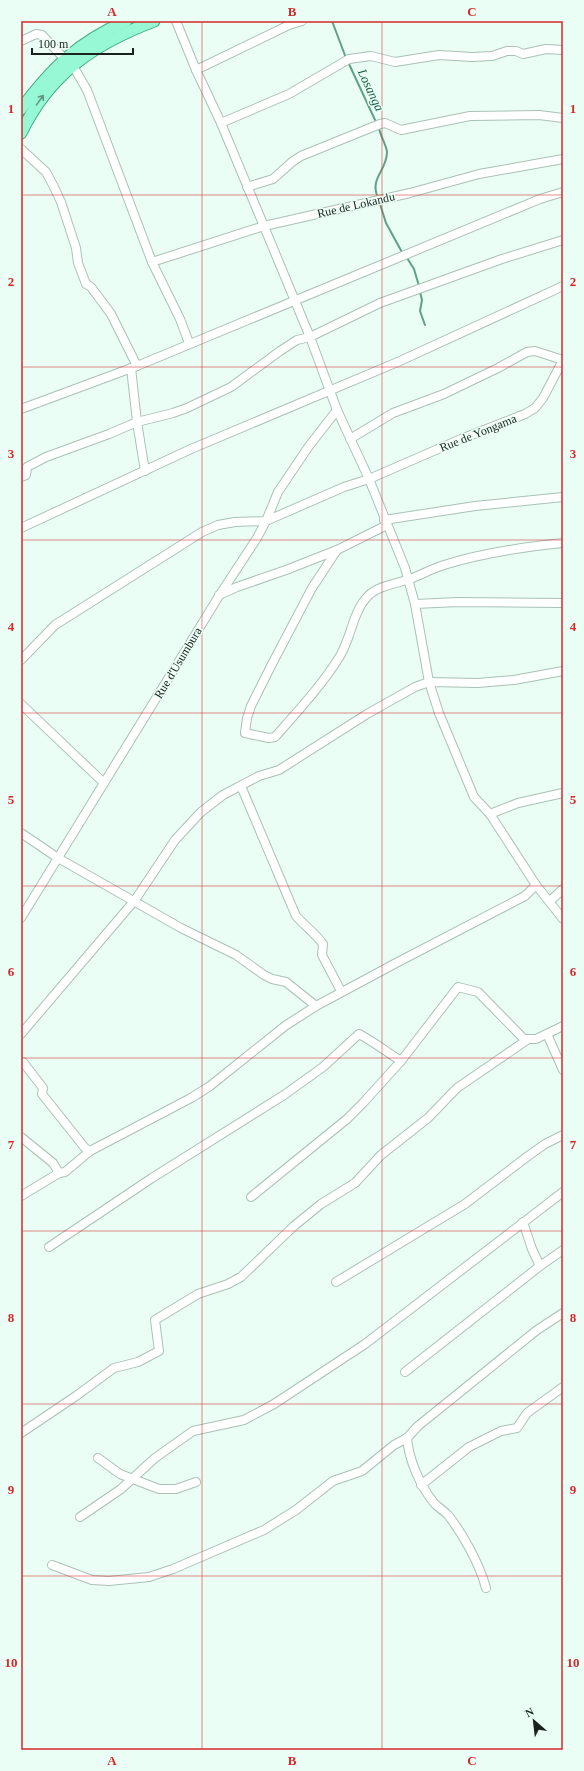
<svg xmlns="http://www.w3.org/2000/svg" width="584" height="1771" viewBox="0 0 584 1771" font-family="'Times New Roman',serif">
  <style>
    .lines { fill: none; stroke-linecap: round; stroke-linejoin: round }
    .stream { stroke: #60a086; stroke-width: 2 }
    .minor-casing { stroke: #a9c1b6; stroke-width: 10 }
    .major-casing { stroke: #3eaa84; stroke-width: 13 }
    .minor { stroke: #fff; stroke-width: 8 }
    .major { stroke: #97f8d6; stroke-width: 11 }
    .oneway { stroke: #5e9883 }
    .grid { fill: none; stroke: #d62828; stroke-width: 1; stroke-opacity: 0.55 }
    .labels { text-anchor: middle; dominant-baseline: central; stroke-width: 3; stroke-linejoin: round; paint-order: stroke }
    .street-label { font-size: 12px; fill: #19221e; stroke: #eafef5 }
    .water-label { font-size: 13px; font-style: italic; fill: #155942; stroke: #eafef5 }
    .neatline { fill: none; stroke: #d62828; stroke-width: 1.5 }
    .grid-label { font-size: 13px; text-anchor: middle; font-weight: bold; fill: #d62828 }
  </style>
  <rect width="100%" height="100%" fill="#eafef5"/>
  <g class="lines">
    <!-- stream -->
    <g class="stream">
      <path d="M 332,21 L 346,58"/>
      <path d="M 349,64 L 376,122"/>
      <path d="M 378,198 C 369,178 387,171 387,152 C 387,147 380,135 379,128"/>
      <path d="M 380,204 L 386,223 L 403,254"/>
      <path d="M 407,258 L 414,269 L 419,286"/>
      <path d="M 420,292 L 422,300 L 420,311 L 425,325"/>
    </g>
    <defs>
      <g id="minor">
        <path d="M 176,21 L 196,70 L 221,123 L 310,337 L 337,410 L 369,479 L 405,568 L 415,604 L 429,682 L 439,713 L 474,797 L 490,814 L 536,885 L 563,919"/>
        <path d="M 21,41 L 36,34 L 42,35 L 76,71 L 87,90 L 152,262 L 180,319 L 189,343"/>
        <path d="M 196,70 L 289,25 L 302,21"/>
        <path d="M 221,123 L 289,94 L 349,59 L 371,56 L 395,62 L 439,55 L 472,57 L 492,56 L 507,51 L 516,51 L 523,54 L 546,49 L 563,50"/>
        <path d="M 21,149 L 46,172 L 54,187 L 61,202 L 76,248 L 78,263 L 83,276 L 86,284 L 91,287 L 111,314 L 137,366"/>
        <path d="M 247,187 L 273,179 L 292,162 L 301,156 L 380,124 L 385,123 L 401,130 L 470,116 L 539,115 L 563,118"/>
        <path d="M 152,262 L 264,226 L 410,193 L 479,174 L 563,159"/>
        <path d="M 131,368 L 137,422 L 145,471"/>
        <path d="M 21,409 L 137,366 L 540,199 L 563,192"/>
        <path d="M 350,439 L 393,413 L 444,394 L 498,368 L 527,352 L 535,351 L 563,360"/>
        <path d="M 21,477 L 26,475 L 27,467 L 46,457 L 109,434 L 137,422 L 173,413 L 187,408 L 231,387 L 280,351 L 297,340 L 310,337 L 380,303 L 502,259 L 563,240"/>
        <path d="M 384,520 L 475,506 L 563,497"/>
        <path d="M 21,528 L 191,449 L 400,361 L 563,286"/>
        <path d="M 337,550 L 312,588 L 272,664 L 251,706 L 247,718 L 245,733 L 269,738 L 275,737 C 297,712 323,684 340,656 C 351,638 353,611 368,596 C 378,586 394,584 407,580 C 419,576 431,569 444,565 C 482,553 523,547 563,543"/>
        <path d="M 219,595 L 237,587 L 286,570 L 337,550 L 387,525"/>
        <path d="M 415,604 L 458,602 L 563,603"/>
        <path d="M 21,660 L 55,625 L 202,532 L 218,525 L 235,522 L 266,521 L 344,487 L 369,479 L 461,439 L 525,414 L 535,408 L 543,398 L 563,360"/>
        <path d="M 21,704 L 104,783"/>
        <path d="M 241,786 L 296,916 C 305,926 315,933 323,944 L 322,955 L 341,991"/>
        <path d="M 490,814 L 518,803 L 563,793"/>
        <path d="M 21,833 L 58,858 L 181,928 L 236,955 L 264,975 L 272,979 L 286,982 L 316,1006"/>
        <path d="M 550,901 L 563,889"/>
        <path d="M 21,918 L 219,596 L 257,538 L 266,521 L 278,492 L 309,446 L 337,410"/>
        <path d="M 21,1034 L 135,900 L 175,840 L 201,812 L 223,795 L 259,776 L 279,770 L 367,714 L 415,687 L 429,682 L 478,683 L 514,680 L 563,671"/>
        <path d="M 547,1034 L 563,1070"/>
        <path d="M 23,1062 L 43,1088 L 42,1094 L 85,1148 L 90,1151"/>
        <path d="M 21,1137 L 53,1163 L 59,1173"/>
        <path d="M 21,1196 L 59,1173 L 65,1172 L 90,1151 L 191,1098 L 210,1086 L 285,1026 L 316,1006 L 398,962 L 525,896 L 536,885"/>
        <path d="M 251,1197 L 347,1119 L 363,1103 L 401,1061 L 458,987 L 478,992 L 524,1039 L 536,1039 L 563,1026"/>
        <path d="M 49,1247 L 152,1178 L 284,1095 L 323,1067 L 359,1034 C 374,1042 387,1052 401,1061"/>
        <path d="M 540,1266 L 563,1250"/>
        <path d="M 336,1282 L 465,1204 L 528,1156 L 545,1144 L 563,1135"/>
        <path d="M 405,1372 L 540,1266 L 532,1249 L 523,1222"/>
        <path d="M 21,1433 L 76,1396 L 114,1368 L 138,1362 L 159,1351 L 155,1320 L 198,1294 L 228,1284 L 241,1277 L 294,1226 L 321,1204 L 355,1183 L 381,1155 L 428,1118 L 457,1088 L 527,1040"/>
        <path d="M 407,1438 C 409,1461 420,1485 434,1503 C 438,1507 444,1511 448,1515 C 463,1534 480,1565 486,1588"/>
        <path d="M 98,1458 L 120,1474 L 159,1489 L 176,1489 L 196,1482"/>
        <path d="M 421,1485 L 469,1447 L 501,1431 L 517,1428 L 527,1413 L 563,1387"/>
        <path d="M 80,1517 L 121,1489 L 155,1458 L 193,1431 L 244,1420 L 274,1404 L 365,1344 L 563,1192"/>
        <path d="M 52,1565 L 92,1580 L 109,1581 L 149,1577 L 173,1569 L 264,1530 L 296,1510 L 333,1481 L 362,1471 L 394,1445 L 407,1438 L 418,1426 L 537,1330 L 563,1313"/>
      </g>
      <g id="major">
        <path d="M 21,109 C 53,67 77,43 126,21"/>
        <path d="M 21,133 C 50,73 94,44 154,21"/>
      </g>
    </defs>
    <!-- minor casing -->
    <use href="#minor" class="minor-casing"/>
    <!-- major casing -->
    <use href="#major" class="major-casing"/>
    <!-- minor -->
    <use href="#minor" class="minor"/>
    <!-- major -->
    <use href="#major" class="major"/>
  </g>
  <!-- one-way arrows -->
  <defs><path id="oneway-shaft" d="M-6 0H5M1.5-3L5.5 0L1.5 3" fill="none" stroke-width="1.6" stroke-linecap="round" stroke-linejoin="round"/></defs>
  <use class="oneway" href="#oneway-shaft" transform="translate(40 100) rotate(-54)"/>
  <!-- grid -->
  <path class="grid" d="M 202,21 L 202,1750M 382,21 L 382,1750M 21,195 L 563,195M 21,367 L 563,367M 21,540 L 563,540M 21,713 L 563,713M 21,886 L 563,886M 21,1058 L 563,1058M 21,1231 L 563,1231M 21,1404 L 563,1404M 21,1576 L 563,1576"/>
  <g class="labels">
    <!-- street labels -->
    <g class="street-label">
      <text transform="translate(356 205) rotate(-13)">Rue de Lokandu</text>
      <text transform="translate(478 433) rotate(-22)">Rue de Yongama</text>
      <text transform="translate(178 663) rotate(-59)">Rue d'Usumbura</text>
    </g>
    <!-- water labels -->
    <g class="water-label">
      <text transform="translate(371 90) rotate(65)">Losanga</text>
    </g>
  </g>
  <!-- border -->
  <rect width="584" height="1771" fill="none" stroke="#eafef5" stroke-width="44"/>
  <!-- north arrow -->
  <g transform="translate(534 1721) rotate(332)" stroke="#eafef5" stroke-width="3" paint-order="stroke">
  <path d="M0-3L7 15L0 10L-7 15Z" fill="#19221e"/>
  <text y="-6" font-size="11" font-weight="bold" text-anchor="middle" fill="#19221e">N</text>
  </g>
  <!-- scale -->
  <path d="M32 48v6h101v-6" fill="none" stroke="#19221e" stroke-width="2"/>
  <text x="38" y="48" font-size="12" fill="#19221e" stroke="#eafef5" stroke-width="3" paint-order="stroke">100 m</text>
  <rect x="22" y="22" width="540" height="1727" class="neatline"/>
  <g class="grid-label">
    <text x="112" y="16">A</text>
    <text x="292" y="16">B</text>
    <text x="472" y="16">C</text>
    <text x="11" y="113">1</text>
    <text x="573" y="113">1</text>
    <text x="11" y="286">2</text>
    <text x="573" y="286">2</text>
    <text x="11" y="458">3</text>
    <text x="573" y="458">3</text>
    <text x="11" y="631">4</text>
    <text x="573" y="631">4</text>
    <text x="11" y="804">5</text>
    <text x="573" y="804">5</text>
    <text x="11" y="976">6</text>
    <text x="573" y="976">6</text>
    <text x="11" y="1149">7</text>
    <text x="573" y="1149">7</text>
    <text x="11" y="1322">8</text>
    <text x="573" y="1322">8</text>
    <text x="11" y="1494">9</text>
    <text x="573" y="1494">9</text>
    <text x="11" y="1667">10</text>
    <text x="573" y="1667">10</text>
    <text x="112" y="1765">A</text>
    <text x="292" y="1765">B</text>
    <text x="472" y="1765">C</text>
  </g>
</svg>
